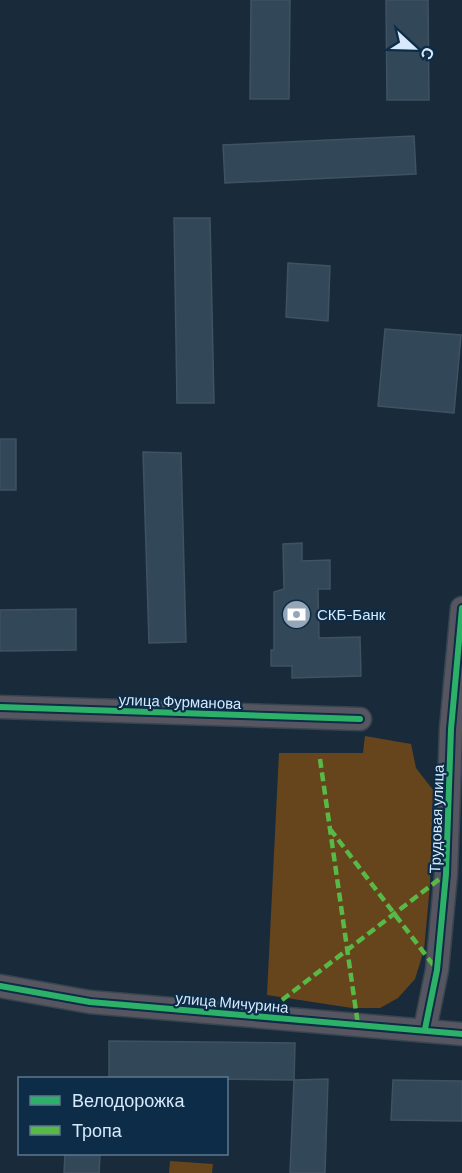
<svg xmlns="http://www.w3.org/2000/svg" width="462" height="1173" viewBox="0 0 462 1173" font-family="Barlow,sans-serif">
  <style>
    .green { fill: #66451c }
    .building { fill: #324758; stroke: #3e5263; stroke-width: 1.5 }
    .lines { fill: none; stroke-linecap: round; stroke-linejoin: round }
    .minor-casing { stroke: #364552; stroke-width: 25 }
    .minor { stroke: #575660; stroke-width: 22 }
    .quiet { stroke: #58b947; stroke-width: 4.5; stroke-dasharray: 9 4.5; stroke-linecap: butt }
    .cycleway-casing { stroke: #0c2c47; stroke-width: 10 }
    .cycleway { stroke: #2db169; stroke-width: 6 }
    .labels { text-anchor: middle; dominant-baseline: central; stroke-width: 4.5; stroke-linejoin: round; paint-order: stroke }
    .poi-label { font-size: 15px; fill: #d7e9fb; stroke: #0c2c47; text-anchor: start }
    .street-label { font-size: 15px; fill: #d7e9fb; stroke: #0c2c47 }
  </style>
  <rect width="100%" height="100%" fill="#192b3a"/>
  <!-- green -->
  <g class="green">
    <path d="M 365,736 L 411,744 L 416,768 L 433,790 L 430,884 L 424,950 L 415,979 L 398,998 L 380,1008 L 352,1008 L 267,995 L 279,753 L 363,753 Z"/>
    <path d="M 170,1161 L 213,1164 L 212,1173 L 169,1173 Z"/>
  </g>
  <!-- building -->
  <g class="building">
    <path d="M 251,0 L 290,0 L 289,99 L 250,99 Z"/>
    <path d="M 386,0 L 428,0 L 429,100 L 387,100 Z"/>
    <path d="M 414,136 L 416,174 L 225,183 L 223,145 Z"/>
    <path d="M 174,218 L 210,218 L 214,403 L 177,403 Z"/>
    <path d="M 288,263 L 330,266 L 328,321 L 286,317 Z"/>
    <path d="M 385,329 L 461,335 L 454,413 L 378,406 Z"/>
    <rect x="0" y="439" width="16" height="51"/>
    <path d="M 143,452 L 181,453 L 186,642 L 149,643 Z"/>
    <path d="M 302,543 L 302,561 L 330,560 L 330,589 L 318,589 L 319,638 L 360,637 L 361,676 L 292,678 L 292,666 L 271,666 L 271,650 L 274,650 L 274,592 L 284,589 L 283,544 Z"/>
    <path d="M 76,609 L 76,650 L 0,651 L 0,610 Z"/>
    <path d="M 109,1041 L 295,1043 L 294,1080 L 109,1078 Z"/>
    <path d="M 328,1079 L 325,1173 L 290,1173 L 294,1080 Z"/>
    <path d="M 393,1080 L 462,1081 L 462,1121 L 391,1120 Z"/>
    <path d="M 65,1154 L 100,1154 L 99,1173 L 64,1173 Z"/>
  </g>
  <g class="lines">
    <defs>
      <g id="minor">
        <path d="M 0,707 L 360,719"/>
        <path d="M 0,986 L 90,1002 L 462,1034"/>
        <path d="M 425,1029 L 437,970 L 446,874 L 451,729 L 462,608"/>
      </g>
    </defs>
    <!-- minor casing -->
    <use href="#minor" class="minor-casing"/>
    <!-- minor -->
    <use href="#minor" class="minor"/>
    <!-- quiet -->
    <g class="quiet">
      <path d="M 320,759 L 358,1025"/>
      <path d="M 330,829 L 437,970"/>
      <path d="M 282,1000 L 446,874"/>
    </g>
    <defs>
      <g id="cycleway">
        <path d="M 0,707 L 360,719"/>
        <path d="M 0,986 L 90,1002 L 462,1034"/>
        <path d="M 425,1029 L 437,970 L 446,874 L 451,729 L 462,608"/>
      </g>
    </defs>
    <!-- cycleway casing -->
    <use href="#cycleway" class="cycleway-casing"/>
    <!-- cycleway -->
    <use href="#cycleway" class="cycleway"/>
  </g>
  <!-- icons -->
  <defs>
    <symbol id="bank-disc" viewBox="-11 -11 22 22"><circle r="9.5" fill="#94a6b7" stroke="#0c2c47"/><path d="M-6-4H6V4H-6ZM0-2.3a2.3 2.3 0 1 0 0 4.6a2.3 2.3 0 1 0 0-4.6Z" fill="#fff"/></symbol>
  </defs>
  <g fill-rule="evenodd">
    <use href="#bank-disc" x="280" y="598" width="33" height="33"/>
  </g>
  <g class="labels">
    <!-- poi labels -->
    <g class="poi-label">
      <text x="317" y="614">СКБ-Банк</text>
    </g>
    <!-- street labels -->
    <g class="street-label">
      <text transform="translate(180 701) rotate(2)">улица Фурманова</text>
      <text transform="translate(436 819) rotate(-88)">Трудовая улица</text>
      <text transform="translate(232 1002) rotate(5)">улица Мичурина</text>
    </g>
  </g>
  <!-- legend -->
  <rect x="18" y="1077" width="210" height="78" fill="#0c2c47" stroke="#5d788f" stroke-width="1.5"/>
  <rect x="30" y="1096" width="30" height="9" fill="#2db169" stroke="#5d788f" stroke-width="1.5"/>
  <text x="72" y="1107" font-size="18" fill="#d7e9fb">Велодорожка</text>
  <rect x="30" y="1126" width="30" height="9" fill="#58b947" stroke="#5d788f" stroke-width="1.5"/>
  <text x="72" y="1137" font-size="18" fill="#d7e9fb">Тропа</text>
  <!-- north arrow -->
  <g transform="translate(414 48) rotate(112)" stroke="#0c2c47" stroke-width="4.5" paint-order="stroke">
  <path d="M0-4.5L10 22L0 15L-10 22Z" fill="#d7e9fb"/>
  <text y="-9" font-size="16" font-weight="bold" text-anchor="middle" fill="#d7e9fb">С</text>
  </g>
</svg>
